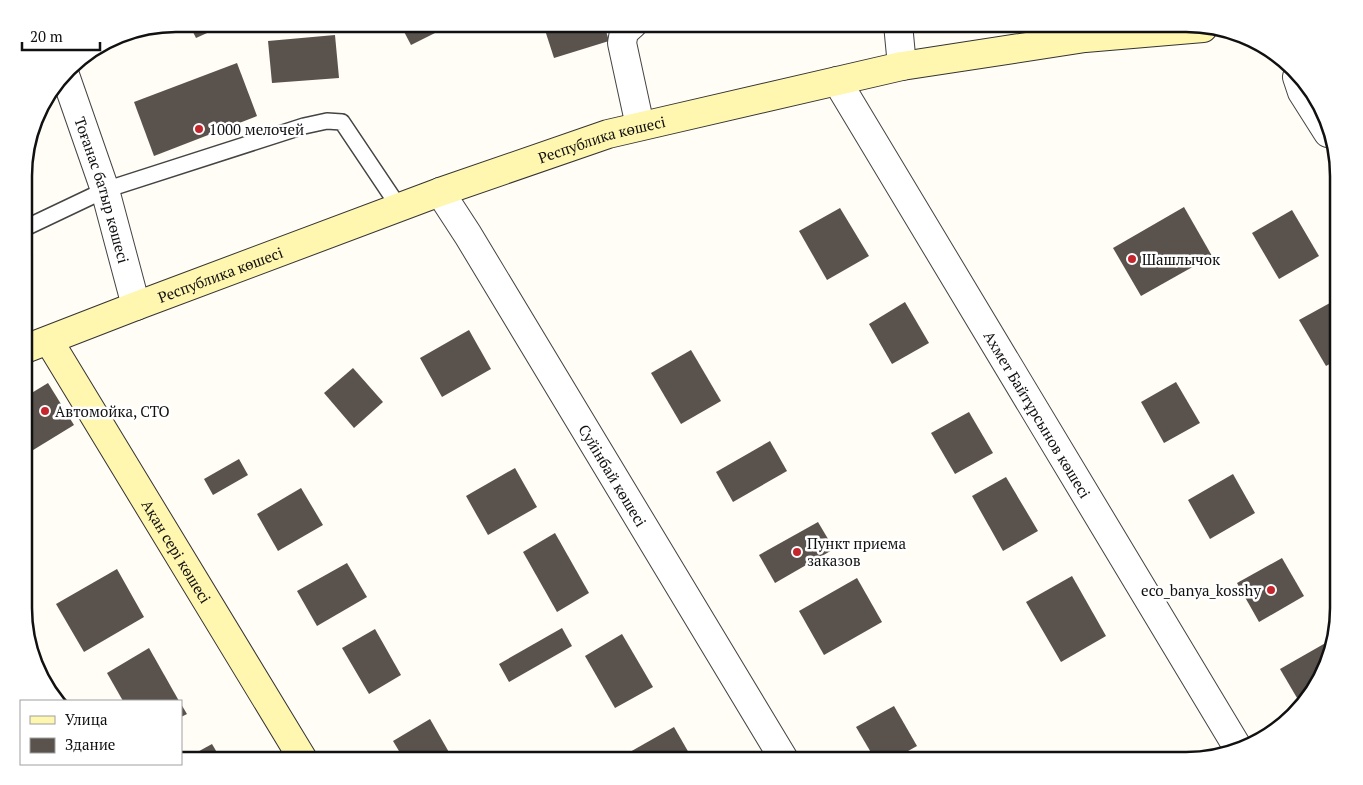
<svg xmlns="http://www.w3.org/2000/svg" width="1363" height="785" viewBox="0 0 1363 785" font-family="'PT Serif',serif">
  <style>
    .building { fill: #5a524d }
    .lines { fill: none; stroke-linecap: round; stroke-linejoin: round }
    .lane-casing { stroke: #444; stroke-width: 18 }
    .street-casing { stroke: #444; stroke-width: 30 }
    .secondary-casing { stroke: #333; stroke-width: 30 }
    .lane { stroke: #fff; stroke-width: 15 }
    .street { stroke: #fff; stroke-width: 28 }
    .secondary { stroke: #fff6b0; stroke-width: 28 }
    .poi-dot { fill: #c4262e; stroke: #fff; stroke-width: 2 }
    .labels { text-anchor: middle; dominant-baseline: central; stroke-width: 5; stroke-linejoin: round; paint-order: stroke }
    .poi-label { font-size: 15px; fill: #111; stroke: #fff; text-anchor: start }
    .street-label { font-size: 15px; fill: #111; stroke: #fff }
    .rim { fill: none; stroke: #111; stroke-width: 2.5 }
  </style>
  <rect width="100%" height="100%" fill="#fffdf5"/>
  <!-- building -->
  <g class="building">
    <path d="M 189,24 L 227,24 L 196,38 Z"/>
    <path d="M 400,24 L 453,24 L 411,45 Z"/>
    <path d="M 543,24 L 604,24 L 609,41 L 554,58 Z"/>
    <path d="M 335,35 L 339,78 L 272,83 L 268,41 Z"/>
    <path d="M 237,63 L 257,116 L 154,156 L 134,102 Z"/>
    <path d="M 1184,207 L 1212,256 L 1141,296 L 1113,248 Z"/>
    <path d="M 840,208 L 869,256 L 827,280 L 799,231 Z"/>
    <path d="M 1292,210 L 1319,256 L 1279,279 L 1252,233 Z"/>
    <path d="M 1339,298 L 1339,359 L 1326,366 L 1299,320 Z"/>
    <path d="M 905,302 L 929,343 L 892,364 L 869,324 Z"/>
    <path d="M 469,330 L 491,369 L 442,397 L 420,358 Z"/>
    <path d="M 691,350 L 721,401 L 681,424 L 651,373 Z"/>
    <path d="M 353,368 L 383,402 L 354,428 L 324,393 Z"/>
    <path d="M 1176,382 L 1200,423 L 1164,443 L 1141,402 Z"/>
    <path d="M 48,383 L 74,425 L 25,455 L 25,397 Z"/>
    <path d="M 969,412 L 993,453 L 955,474 L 931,433 Z"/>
    <path d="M 770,441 L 787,471 L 733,502 L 716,472 Z"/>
    <path d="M 239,459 L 248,475 L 213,495 L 204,479 Z"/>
    <path d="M 515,468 L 537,507 L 488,535 L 466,496 Z"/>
    <path d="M 1233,474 L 1255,513 L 1210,539 L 1188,500 Z"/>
    <path d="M 1006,477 L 1038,531 L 1003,551 L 972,496 Z"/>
    <path d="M 301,488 L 323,525 L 278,551 L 257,514 Z"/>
    <path d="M 818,522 L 834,549 L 775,583 L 759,555 Z"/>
    <path d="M 555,533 L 589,593 L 557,612 L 523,552 Z"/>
    <path d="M 1282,558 L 1304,596 L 1259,622 L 1237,583 Z"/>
    <path d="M 347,563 L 367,597 L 317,626 L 297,591 Z"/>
    <path d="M 117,569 L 144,617 L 84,652 L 56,604 Z"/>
    <path d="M 1072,576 L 1106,636 L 1061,662 L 1026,602 Z"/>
    <path d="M 857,578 L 882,622 L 824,655 L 799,611 Z"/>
    <path d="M 562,628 L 572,646 L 509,682 L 499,664 Z"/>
    <path d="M 375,629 L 401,675 L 369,694 L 342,648 Z"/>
    <path d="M 622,634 L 653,687 L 615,708 L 585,656 Z"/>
    <path d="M 1329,641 L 1331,645 L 1319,685 L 1300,703 L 1280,669 Z"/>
    <path d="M 149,648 L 179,701 L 123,701 L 107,673 Z"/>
    <path d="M 181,704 L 187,714 L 181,717 Z"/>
    <path d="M 894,706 L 917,746 L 890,761 L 876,761 L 856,727 Z"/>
    <path d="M 430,719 L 454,761 L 405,761 L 393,741 Z"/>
    <path d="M 674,727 L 693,760 L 614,761 Z"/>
    <path d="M 212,744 L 222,761 L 181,761 Z"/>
  </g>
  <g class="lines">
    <defs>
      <path id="lane" d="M 25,228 L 105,190 L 304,126 L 327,121 L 342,122 L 399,207"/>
      <g id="street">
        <path d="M 633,24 L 624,32 L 622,43 L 640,126"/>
        <path d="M 898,24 L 902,66"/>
        <path id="s1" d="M 65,75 L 105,190 L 136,306"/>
        <path d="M 1297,77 L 1302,92 L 1328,133"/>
        <path id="s2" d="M 837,81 L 1238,748"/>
        <path id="s3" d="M 440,192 L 468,235 L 785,761"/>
      </g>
      <g id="secondary">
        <path id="s4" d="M 49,341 L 304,761"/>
        <path id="s5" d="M 25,349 L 136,306 L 440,192 L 608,134 L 902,66 L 1085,38 L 1203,28"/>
      </g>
    </defs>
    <!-- lane casing -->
    <use href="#lane" class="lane-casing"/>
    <!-- street casing -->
    <use href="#street" class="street-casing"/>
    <!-- secondary casing -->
    <use href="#secondary" class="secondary-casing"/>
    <!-- lane -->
    <use href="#lane" class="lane"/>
    <!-- street -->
    <use href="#street" class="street"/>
    <!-- secondary -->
    <use href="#secondary" class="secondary"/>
  </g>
  <!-- markers -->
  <g class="poi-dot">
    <circle cx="199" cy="129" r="5"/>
    <circle cx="1132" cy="259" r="5"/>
    <circle cx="45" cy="411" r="5"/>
    <circle cx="797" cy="552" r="5"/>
    <circle cx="1271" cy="590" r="5"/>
  </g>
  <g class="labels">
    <!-- poi labels -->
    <g class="poi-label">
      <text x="209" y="129">1000 мелочей</text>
      <text x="1142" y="259">Шашлычок</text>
      <text x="55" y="411">Автомойка, СТО</text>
      <text x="807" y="543">Пункт приема<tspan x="807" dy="17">заказов</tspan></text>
      <text x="1261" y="590" text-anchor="end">eco_banya_kosshy</text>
    </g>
    <!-- street labels -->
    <g class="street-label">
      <text stroke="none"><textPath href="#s5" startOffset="614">Республика көшесі</textPath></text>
      <text stroke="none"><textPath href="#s1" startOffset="121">Тоғанас батыр көшесі</textPath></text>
      <text stroke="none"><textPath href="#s5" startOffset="209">Республика көшесі</textPath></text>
      <text stroke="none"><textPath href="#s2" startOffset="389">Ахмет Байтұрсынов көшесі</textPath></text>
      <text stroke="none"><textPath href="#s3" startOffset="332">Суйінбай көшесі</textPath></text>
      <text stroke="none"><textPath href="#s4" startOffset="246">Ақан сері көшесі</textPath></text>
    </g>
  </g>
  <!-- crop -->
  <path d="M0 0H1363V785H0ZM176 32H1186A144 144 0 0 1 1330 176V608A144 144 0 0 1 1186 752H176A144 144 0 0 1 32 608V176A144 144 0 0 1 176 32Z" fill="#fff" fill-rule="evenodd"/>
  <path class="rim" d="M176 32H1186A144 144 0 0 1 1330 176V608A144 144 0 0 1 1186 752H176A144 144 0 0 1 32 608V176A144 144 0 0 1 176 32Z"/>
  <!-- legend -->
  <rect x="20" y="700" width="162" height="65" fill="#ffffff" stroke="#a0a0a0"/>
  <rect x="30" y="716" width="25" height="8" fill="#fff6b0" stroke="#a0a0a0"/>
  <text x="65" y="725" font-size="15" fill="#111111">Улица</text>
  <rect x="30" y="738" width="25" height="15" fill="#5a524d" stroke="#a0a0a0"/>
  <text x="65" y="750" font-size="15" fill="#111111">Здание</text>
  <!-- scale -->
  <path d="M22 42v8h78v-8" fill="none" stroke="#111111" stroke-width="2.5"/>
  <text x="30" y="42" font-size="15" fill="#111111" stroke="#ffffff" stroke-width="4" paint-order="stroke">20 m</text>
</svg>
